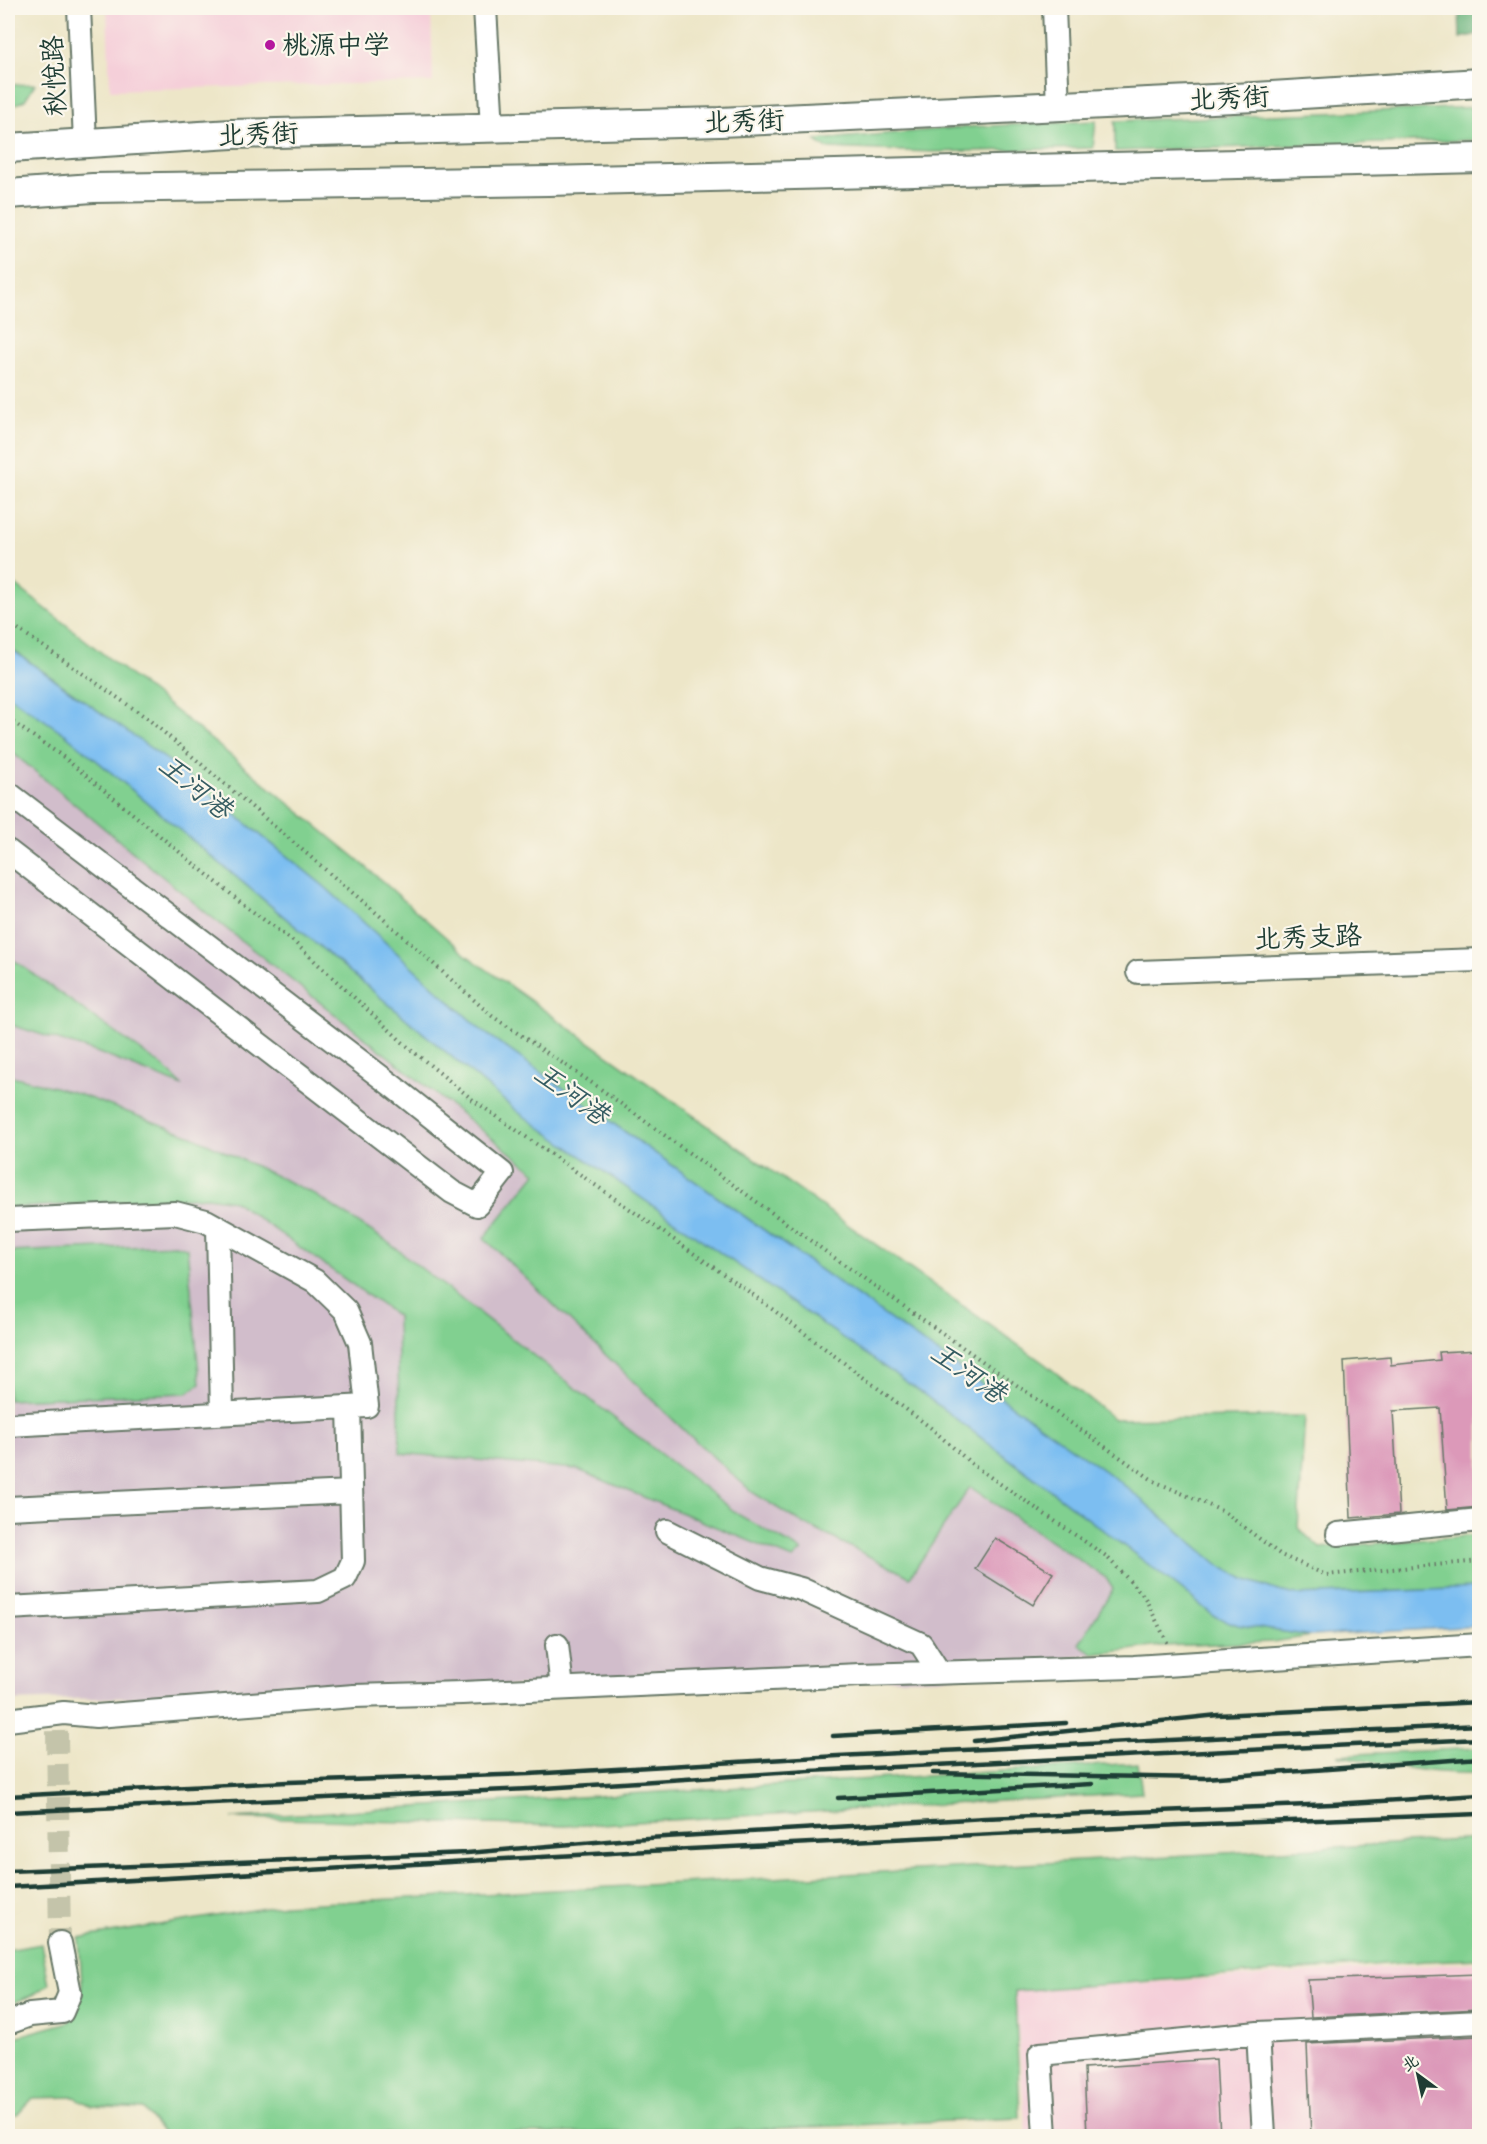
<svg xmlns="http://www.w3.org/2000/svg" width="1487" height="2144" viewBox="0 0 1487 2144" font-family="'Indie Flower','LXGW WenKai TC',sans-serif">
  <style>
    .built { fill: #f5cfd9 }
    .industrial { fill: #d1bdcb }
    .green { fill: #81d090; stroke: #508662; stroke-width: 1.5 }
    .forest { fill: #68b27a; stroke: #447857; stroke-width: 1.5 }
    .water { fill: #7bbef1; stroke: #4d7e92; stroke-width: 1.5 }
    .building { fill: #dc99b9 }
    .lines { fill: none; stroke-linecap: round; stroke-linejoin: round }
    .minor-tunnel { stroke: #c4c4aa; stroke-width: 22; stroke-dasharray: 22 11; stroke-linecap: butt }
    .minor-casing { stroke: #677868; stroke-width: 26 }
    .major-casing { stroke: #677868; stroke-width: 32 }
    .path { stroke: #677868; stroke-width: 4; stroke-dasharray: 1.5 4.5; stroke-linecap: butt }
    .minor { stroke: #fff; stroke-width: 22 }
    .major { stroke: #fff; stroke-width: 28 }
    .rail { stroke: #1f3d34; stroke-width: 4.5 }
    .poi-dot { fill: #b5179e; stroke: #fbf7ec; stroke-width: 2 }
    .labels { text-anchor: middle; stroke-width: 4.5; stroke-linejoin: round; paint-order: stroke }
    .poi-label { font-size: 27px; fill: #1f3d34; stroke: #fbf7ec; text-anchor: start }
    .street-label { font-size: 27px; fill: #1f3d34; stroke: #fbf7ec }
    .water-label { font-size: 28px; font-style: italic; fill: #365d63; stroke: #fbf7ec }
  </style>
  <rect width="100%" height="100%" fill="#fbf7ec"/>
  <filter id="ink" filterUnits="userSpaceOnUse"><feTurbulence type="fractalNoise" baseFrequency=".0167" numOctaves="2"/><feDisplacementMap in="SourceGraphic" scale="12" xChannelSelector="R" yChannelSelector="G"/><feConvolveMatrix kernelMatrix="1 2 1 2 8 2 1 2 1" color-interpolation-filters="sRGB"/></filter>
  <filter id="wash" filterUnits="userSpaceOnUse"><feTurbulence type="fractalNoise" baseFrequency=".008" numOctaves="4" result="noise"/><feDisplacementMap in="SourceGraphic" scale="24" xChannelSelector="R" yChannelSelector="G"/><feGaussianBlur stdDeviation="1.35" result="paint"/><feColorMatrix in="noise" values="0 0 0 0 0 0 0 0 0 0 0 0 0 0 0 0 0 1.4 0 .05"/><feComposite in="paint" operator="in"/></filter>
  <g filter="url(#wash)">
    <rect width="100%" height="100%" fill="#ede6c8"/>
    <!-- built -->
    <path class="built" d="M107,8H431L433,82L110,90Z
      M1479,1962V2136H1026L1015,1991Z"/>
    <!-- industrial -->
    <path class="industrial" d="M8,749L209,915L536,1174L485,1237L970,1487L1106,1578L1114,1589L1079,1644L1094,1654L937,1679H741L8,1701Z"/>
    <!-- green -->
    <path class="green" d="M35,84L25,100L8,108V85Z
      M1479,107V140L1115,151V121Z
      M1096,121L1093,148L932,152L826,148L815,140L966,127Z
      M8,579L192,724L357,859L466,955L1045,1364L1114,1419L1305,1416L1298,1528L1320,1548L1479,1535V1588L1297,1595L1278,1591L1244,1579L1220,1566L1120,1482L481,1030L325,887L170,762L8,646Z
      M8,695L65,734L518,1112L922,1393L1181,1589L1214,1616L1238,1625L1312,1636L1272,1642L1162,1646L1094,1654L1079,1644L1113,1589L1106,1578L970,1487L910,1577L795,1519L752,1492L688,1434L484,1238L536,1173L209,915L8,749Z
      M8,956L165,1068L183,1086L96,1052L8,1024Z
      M8,1075L73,1092L192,1136L312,1193L385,1240L739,1515L802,1551L793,1559L576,1469L400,1453L397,1316L234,1201L207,1197L8,1208Z
      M175,1245L187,1248L200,1384L187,1393L8,1400V1252Z
      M1479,1748V1773C1431,1775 1384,1764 1337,1755Z
      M1138,1763L1142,1793L565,1826L232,1818Z
      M1479,1839V1959L1426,1961L1015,1991L1020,2118L695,2132L165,2135L143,2109L92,2106L75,2097L33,2098L17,2115L8,2116V2039L69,2022L79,2007L82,1984L79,1938L284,1905Z
      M41,1944L49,1984L33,1995L8,2005V1950Z"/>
    <!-- forest -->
    <path class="forest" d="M1459,8H1479V34L1460,38Z"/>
    <!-- water -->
    <path class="water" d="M8,647L170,762L325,887L481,1030L1120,1482L1220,1566L1244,1579L1278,1591L1297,1595L1479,1588V1626L1312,1636L1238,1625L1214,1616L1181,1589L922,1393L518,1112L65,734L8,695Z"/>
    <g id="blocks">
      <!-- building -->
      <path class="building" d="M1479,1350V1507L1447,1510L1440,1408L1393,1411L1399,1514L1351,1518L1344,1361L1390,1357L1391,1365L1440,1360L1439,1352Z
        M995,1538L1053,1573L1033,1605L975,1569Z
        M1479,1974V2009L1311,2017L1308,1980Z
        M1479,2036V2136H1311L1307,2044Z
        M1216,2059L1220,2136H1087L1084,2068Z"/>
    </g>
  </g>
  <g filter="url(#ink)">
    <use href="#blocks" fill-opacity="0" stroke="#677868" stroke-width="1.5"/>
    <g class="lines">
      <!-- minor-tunnel -->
      <path class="minor-tunnel" d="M57,1731L60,1943"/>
      <!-- minor casing -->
      <g class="minor-casing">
        <path id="minor" d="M79,8L85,142
          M485,8L492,128
          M1054,8L1058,107
          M8,793L390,1084L502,1173L477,1205L452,1192L8,851
          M1138,972L1480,960
          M8,1220L175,1213L206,1221L315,1281L346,1311L360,1343L367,1406L8,1425
          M218,1228L222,1413
          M8,1508L351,1492
          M667,1531L760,1578L801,1589L921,1644L939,1672
          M1338,1534L1480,1520
          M8,1608L318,1591L345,1578L353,1561L349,1407
          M557,1645L562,1688
          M8,1720L64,1713L96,1716L354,1696L462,1693L860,1675L1134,1667L1480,1645
          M8,2023L30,2015L62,2012L70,1993L60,1943
          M1258,2033L1264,2136
          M1045,2136L1040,2054L1258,2033L1480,2022"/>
      </g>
      <!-- major casing -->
      <g class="major-casing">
        <path id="major" d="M8,148L232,134L720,122L1255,97L1480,83
          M8,194L93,188L548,181L1480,158"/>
      </g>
      <!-- path -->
      <path class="path" d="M8,622L147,718L380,916L492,1016L595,1085L829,1254L1154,1481L1224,1512L1281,1555L1326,1575L1480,1561
        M8,719L62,756L248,908L294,942L409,1048L473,1100L752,1294L931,1428L974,1466L1106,1556L1144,1596L1169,1646"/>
      <!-- minor -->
      <use href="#minor" class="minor"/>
      <!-- major -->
      <use href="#major" class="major"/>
      <!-- rail -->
      <path class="rail" d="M833,1736L1066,1723
        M974,1741L1218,1715L1480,1702
        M933,1773L1205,1778L1480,1758
        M8,1796L288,1782L529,1774L838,1756L1480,1725
        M838,1798L1092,1784
        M8,1812L529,1789L810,1771L1480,1739
        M8,1871L467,1853L631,1839L985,1818L1333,1804L1480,1795
        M8,1887L629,1852L1180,1825L1480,1814"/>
    </g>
  </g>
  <!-- markers -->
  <circle class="poi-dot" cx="270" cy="45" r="6"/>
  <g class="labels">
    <!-- poi labels -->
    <g class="poi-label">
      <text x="282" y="54">桃源中学</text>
    </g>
    <!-- street labels -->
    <g class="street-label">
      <text transform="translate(54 76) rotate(-93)" y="9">秋悦路</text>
      <text transform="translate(1229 98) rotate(-3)" y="9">北秀街</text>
      <text transform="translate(744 121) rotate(-2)" y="9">北秀街</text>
      <text transform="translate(258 134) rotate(-2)" y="9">北秀街</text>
      <text transform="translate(1308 937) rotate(-2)" y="9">北秀支路</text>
    </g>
    <!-- water labels -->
    <g class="water-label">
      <text transform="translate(196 786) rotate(39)" y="10">王河港</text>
      <text transform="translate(572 1093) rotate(36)" y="10">王河港</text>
      <text transform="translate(969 1372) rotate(35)" y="10">王河港</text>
    </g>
  </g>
  <!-- margin -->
  <rect width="1487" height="2144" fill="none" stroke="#fbf7ec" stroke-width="30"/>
  <!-- north arrow -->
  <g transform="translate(1418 2075) rotate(327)" stroke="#fbf7ec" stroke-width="4.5" paint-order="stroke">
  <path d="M0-4.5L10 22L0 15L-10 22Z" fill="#1f3d34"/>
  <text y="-9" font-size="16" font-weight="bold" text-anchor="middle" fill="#1f3d34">北</text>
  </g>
</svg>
